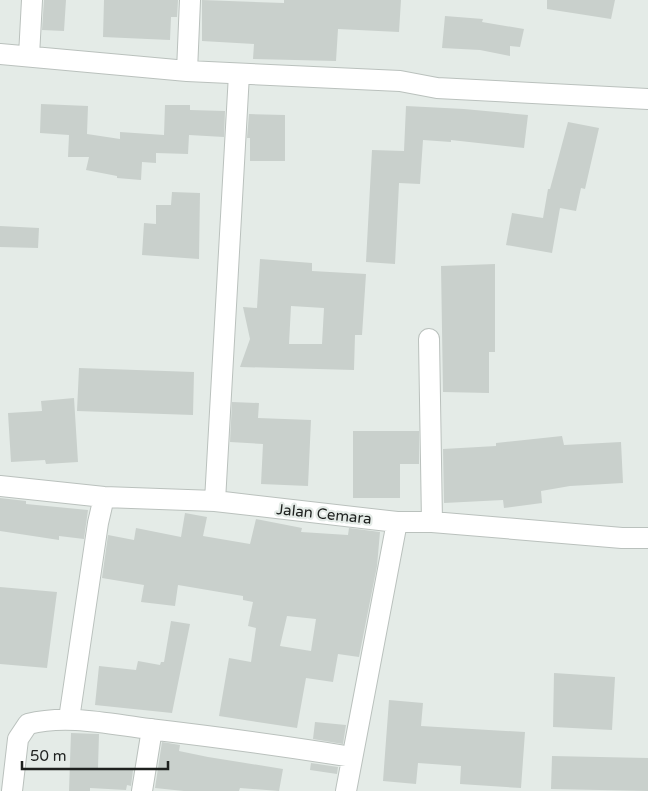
<svg xmlns="http://www.w3.org/2000/svg" width="648" height="791" viewBox="0 0 648 791" font-family="'Varela Round',sans-serif">
  <style>
    .building { fill: #c9d0cc; fill-rule: evenodd }
    .lines { fill: none; stroke-linecap: round; stroke-linejoin: round }
    .street-casing { stroke: #bac1bd; stroke-width: 22 }
    .street { stroke: #fff; stroke-width: 20 }
    .labels { text-anchor: middle; stroke-width: 4.5; stroke-linejoin: round; paint-order: stroke }
    .street-label { font-size: 15px; fill: #1e211f; stroke: #e4ebe7 }
  </style>
  <rect width="100%" height="100%" fill="#e4ebe7"/>
  <!-- building -->
  <path class="building" d="M44,0H66L64,31L42,30Z
    M104,0H178L177,17H171L170,40L103,37Z
    M202,0L284,3V0H401L399,32L338,29L336,61L253,59L254,44L202,41Z
    M547,0H615L611,19L547,9Z
    M445,16L483,19L482,22L524,29L520,47L510,46V56L480,50L442,48Z
    M41,104L88,106L87,134L120,139V132L164,135L165,105H190V110L225,111L224,137L189,135L188,154L156,153V163L142,162L141,180L117,178V176L86,170L89,157H68L69,135L40,133Z
    M406,106L464,109L528,115L524,148L451,140V142L423,140L420,184L399,183L395,264L366,262L372,150L404,151Z
    M249,114L285,115V161H250V138H247Z
    M568,122L599,128L585,189L581,188L576,211L560,208L552,253L506,245L512,213L543,218L548,189H550Z
    M172,192L200,193L199,259L142,255L144,223L156,224V205H171Z
    M0,226L39,228L38,248L0,247Z
    M260,259L312,263V271L366,274L362,335H355L354,370L240,367L250,339L243,307L257,308ZM291,306L324,308L322,344H289Z
    M495,264V352H489V393L443,392L441,266Z
    M79,368L194,372L193,415L77,411Z
    M74,398L78,462L46,464L45,460L11,462L8,413L42,411L41,401Z
    M232,402L259,403L258,418L311,420L308,486L261,484L263,444L230,442Z
    M353,431H419V464H400V498H353Z
    M562,436L564,445L621,442L623,483L570,486L541,491L542,503L504,508L503,500L444,503L443,449L496,446V443Z
    M0,498L26,501V504L88,510L84,539L59,536V540L0,531Z
    M185,513L207,517L203,536L250,544L256,519L302,528L301,532L348,535L349,528L380,532L377,566L359,657L338,654L333,682L306,678L297,728L219,716L229,658L251,662L256,628L248,626L253,602L243,600V596L178,585L175,606L141,602L144,585L102,578L108,535L134,540L136,528L181,537ZM287,616L316,619L311,651L280,646Z
    M0,587L57,592L47,668L0,664Z
    M171,621L190,624L172,713L95,705L99,666L136,670L138,661L160,665L161,662H164Z
    M554,673L615,677L612,730L553,727Z
    M389,700L423,703L421,726L525,732L521,788L460,784L461,766L418,763L416,784L383,781Z
    M315,722L346,725L343,744L313,739Z
    M71,733L99,734L98,768L133,770L131,786L127,785L126,790L90,788V791H69Z
    M162,742L180,745L179,751L208,757L283,769L279,791L240,788L239,791H184L155,788Z
    M552,756L648,758V791L551,789Z
    M311,763L338,767L337,774L310,770Z"/>
  <g class="lines">
    <!-- street casing -->
    <g class="street-casing">
      <path id="street" d="M0,54L187,71L400,81L437,88L648,99
        M29,56L32,0
        M187,71L190,0
        M429,339L432,522
        M0,486L104,497L215,501L397,522H432L622,538H648
        M215,501L239,74
        M69,719L98,523L104,497
        M12,791L18,739L28,724C67,714 109,724 149,729C217,737 284,746 352,757
        M142,791L152,729
        M346,791L397,522"/>
    </g>
    <!-- street -->
    <use href="#street" class="street"/>
  </g>
  <g class="labels">
    <!-- street labels -->
    <g class="street-label">
      <text transform="translate(324 514) rotate(6)" y="5">Jalan Cemara</text>
    </g>
  </g>
  <!-- scale -->
  <path d="M22 761v8h146v-8" fill="none" stroke="#1e211f" stroke-width="2.5"/>
  <text x="30" y="761" font-size="15" fill="#1e211f" stroke="#e4ebe7" stroke-width="4" paint-order="stroke">50 m</text>
</svg>
